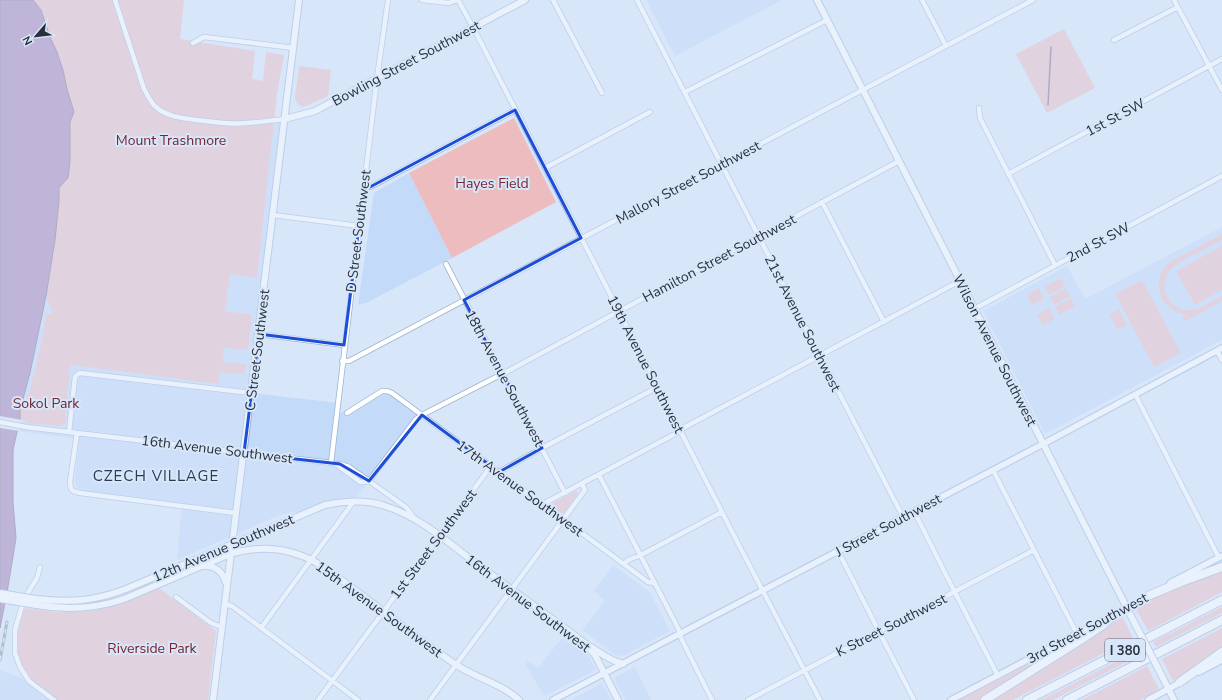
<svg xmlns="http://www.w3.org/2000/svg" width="1222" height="700" viewBox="0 0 1222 700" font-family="'Nunito Sans',sans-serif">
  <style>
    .built { fill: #c4daf9 }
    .green { fill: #ecbcbe }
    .water { fill: #a17bb0; stroke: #7c648d }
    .pier { fill: #d7e6f9 }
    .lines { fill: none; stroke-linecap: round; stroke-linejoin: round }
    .stream { stroke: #7c648d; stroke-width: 1.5 }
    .minor-casing { stroke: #9db3d3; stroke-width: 6 }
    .tertiary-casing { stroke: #9db3d3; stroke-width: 8 }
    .secondary-casing { stroke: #9db3d3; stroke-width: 8 }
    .motorway-casing { stroke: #9db3d3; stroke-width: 10 }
    .minor { stroke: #fff; stroke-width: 4.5 }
    .tertiary { stroke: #fff; stroke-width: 5.5 }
    .secondary { stroke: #fff; stroke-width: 6 }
    .motorway { stroke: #fff; stroke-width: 8 }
    .rail-casing { stroke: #828e9e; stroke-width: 3 }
    .rail { stroke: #d7e6f9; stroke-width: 1.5; stroke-dasharray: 4.5; stroke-linecap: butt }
    .secondary-bridge-casing { stroke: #9db3d3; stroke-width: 8; stroke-linecap: butt }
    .secondary-bridge { stroke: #fff; stroke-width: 6 }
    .marked { fill: none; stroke: #1d4ed8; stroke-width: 3; stroke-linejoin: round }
    .labels { text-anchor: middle; stroke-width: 4; stroke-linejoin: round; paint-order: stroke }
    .shield { fill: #d7e6f9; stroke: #5c6775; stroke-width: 1 }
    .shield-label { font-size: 13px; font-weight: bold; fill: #27303c }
    .street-label { font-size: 14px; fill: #27303c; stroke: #d7e6f9 }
    .park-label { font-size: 14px; fill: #792430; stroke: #d7e6f9 }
    .neighbourhood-label { font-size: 15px; letter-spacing: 1px; fill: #293c56; stroke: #d7e6f9 }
  </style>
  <rect width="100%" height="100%" fill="#d7e6f9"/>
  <!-- built -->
  <path class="built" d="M33,0L198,120L285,119L251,393L338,403L337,414L387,391L420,414L354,501L280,515L177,560L182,504L81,490L76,485L75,480L79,439L25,432L0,428V416L20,410L46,296L55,240L41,10Z
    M646,0H782L675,56Z
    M409,173L452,258L368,302L358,305L374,193Z
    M1222,227V340L1045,434L983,311L1067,266L1085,299Z
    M613,565L650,592L670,631L623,656L615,655L582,630L605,601L594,591Z
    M562,638L589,656L596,670L544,696L525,664L528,661L538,668Z
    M635,667L651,700H625L614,678Z
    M0,670L29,681L54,700H0Z
    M602,683L611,700H571Z"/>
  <!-- green -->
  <path class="green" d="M33,0H184L180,39L255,51L252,79L263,81L266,52L284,55L277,94L257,278L230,274L225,311L252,315L248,350L224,348L223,362L247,364L244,374L220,372L218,384L72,365L71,363L65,415L67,420L65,424L60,426L27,423V421L20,419V410L29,393L35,369L42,339L46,314H53L46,296L55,240L59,201V188L64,182L70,162V122L74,112L67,89L63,70L57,52L50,37L41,10Z
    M1064,29L1095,88L1047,113L1016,54Z
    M299,66L331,70L328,96L306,106C300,107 296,104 295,98Z
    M514,118L556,202L452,258L409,173Z
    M1222,234V240C1211,246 1200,252 1189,257C1183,261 1176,264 1171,269C1156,286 1169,312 1191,310C1202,309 1212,301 1222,296V301L1184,322L1182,317L1185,315C1174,312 1166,307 1161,296C1157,287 1158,275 1165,267C1171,260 1181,256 1189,252C1200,246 1211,240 1222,234Z
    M1222,246V290L1195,305L1176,271Z
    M1061,278L1065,286L1049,295L1044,287Z
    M1142,280L1181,353L1154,367L1115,294Z
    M1039,288L1044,299L1032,305L1027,295Z
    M1066,288L1070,296L1054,305L1050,297Z
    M1071,298L1075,306L1059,315L1055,307Z
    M1049,308L1055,319L1043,325L1037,315Z
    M1119,309L1127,325L1118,330L1109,314Z
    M576,491L578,494L577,495L564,513H561L553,508V503Z
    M1222,569V592L1148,631L1135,607L1154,596Z
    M159,588L216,631L208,700H57L32,680L21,663L17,649V637L23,608L57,612L92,611L124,603Z
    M1222,607V613L1156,647L1153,642Z
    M1123,618L1133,638L1013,700H989L1117,620Z
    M1222,628V650L1192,670L1173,681L1162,659Z
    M1080,635L1078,639L981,700H959L1041,658Z
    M1139,650L1142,654L1053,700H1041Z
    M1147,666L1159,689L1141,700H1082Z"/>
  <!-- water -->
  <path class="water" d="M0,0H33L41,10L50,37L57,52L63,70L67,89L74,112L70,122V162L68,178L64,182L59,188V201L55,240L46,296L30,373L20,410V419L13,450V502L16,538L7,593L0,628Z"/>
  <!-- pier -->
  <path class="pier" d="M0,416L22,420L19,431L0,428Z"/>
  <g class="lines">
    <!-- stream -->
    <path class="stream" d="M1048,105L1051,47"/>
    <!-- minor casing -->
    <g class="minor-casing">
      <path id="minor" d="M115,0L144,89C148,95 150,102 156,107C167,117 182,118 196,120C205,121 214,122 223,123C243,125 265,121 285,119
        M422,0L449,3L457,0
        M458,0L473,27L743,553L820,700
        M553,0L602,93
        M637,0L903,517
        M922,0L946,46
        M1174,0L1222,90
        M1114,40L1178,7
        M193,43L204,37L294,48
        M685,92L827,20
        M979,108L980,118L1055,265
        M545,168L650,112
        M1008,174L1222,59
        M364,186L370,187L515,110
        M822,202L884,322
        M273,215L359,226
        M446,264L565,493
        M974,309L1222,176
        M259,334L344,345
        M1217,351L1222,360
        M342,361H349L1033,0
        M1135,394L1219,558
        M347,413L382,391H387L392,393L648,582L654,583
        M0,422L26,427L332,463
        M69,432L75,377L78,374L80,373L251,393
        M77,433L70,482L71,489L73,491L80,493L236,513
        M331,463L377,78L388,0
        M336,464L360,482H366L369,481L416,419L422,415L508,371L899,161
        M340,464L349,467L369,481L407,508L414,518
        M993,470L1077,634
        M499,472L542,448L658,387
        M599,475L678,628L682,640L712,700
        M543,504L675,434L685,427L960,281
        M914,511L944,571L998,676
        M838,551L914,700
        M624,564L628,560L641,555L722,512
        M40,567L37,578L24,599L15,630V653L20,667L29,681L54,700
        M176,597L211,623L222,627
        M224,604L232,606L358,700
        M261,628L354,501
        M318,700L491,466
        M430,700L585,490L582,484
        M748,700L1034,550"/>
    </g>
    <!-- tertiary casing -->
    <g class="tertiary-casing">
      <path id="tertiary" d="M1170,583L1222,556
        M1199,672L1222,660
        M553,700L1043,444L1222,348
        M951,700L1153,594
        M1148,700L1183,681"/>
    </g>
    <!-- secondary casing -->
    <g class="secondary-casing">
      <path id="secondary" d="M817,0L1131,616
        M285,119L315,111L525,0
        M204,566C215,565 223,572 226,583
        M36,599C70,603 95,601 126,589L325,505C345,501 366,499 385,506C420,517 449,543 478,565C514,591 550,617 586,644L595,655L618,700
        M36,605C66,610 95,609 124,599L230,554C260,545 289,547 317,563C364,594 408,632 455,664C475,678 501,683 519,700
        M591,647C602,654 611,661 623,664
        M1162,676L1174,700
        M213,700C240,466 272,234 299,0"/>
    </g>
    <!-- motorway casing -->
    <g class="motorway-casing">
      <path id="motorway" d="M1150,595L1181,582L1222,567
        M1180,682L1222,652
        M985,700L1085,637L1103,625L1115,614
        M1027,700L1222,600
        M1067,700L1222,620"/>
    </g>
    <!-- minor -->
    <use href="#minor" class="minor"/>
    <!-- tertiary -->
    <use href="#tertiary" class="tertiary"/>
    <!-- secondary -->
    <use href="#secondary" class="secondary"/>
    <!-- motorway -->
    <use href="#motorway" class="motorway"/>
    <!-- rail casing -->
    <g class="rail-casing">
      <path id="rail" d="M0,660L7,622"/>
    </g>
    <!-- rail -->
    <use href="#rail" class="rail"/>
    <!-- secondary-bridge casing -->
    <g class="secondary-bridge-casing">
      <path id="secondary-bridge" d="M0,593L36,599
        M0,599L36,605
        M1131,616L1162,676"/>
    </g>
    <!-- secondary-bridge -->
    <use href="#secondary-bridge" class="secondary-bridge"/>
  </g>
  <!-- marked area -->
  <path d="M0 0H1222V700H0ZM515,110L581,238L464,300L542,448L499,472L422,415L369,481L340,464L244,453L259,334L344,345L364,186L370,187Z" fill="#d7e6f9" fill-opacity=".55" fill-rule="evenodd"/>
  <path class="marked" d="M515,110L581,238L464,300L542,448L499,472L422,415L369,481L340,464L244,453L259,334L344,345L364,186L370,187Z"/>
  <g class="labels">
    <!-- shield labels -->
    <rect class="shield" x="1105" y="639" width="40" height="22" rx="3"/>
    <g class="shield-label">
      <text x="1125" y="655">I 380</text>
    </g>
    <!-- street labels -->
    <g class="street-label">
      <text transform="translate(406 63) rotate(-28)" y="5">Bowling Street Southwest</text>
      <text transform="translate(1115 117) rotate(-28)" y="5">1st St SW</text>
      <text transform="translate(688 182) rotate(-28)" y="5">Mallory Street Southwest</text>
      <text transform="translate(358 231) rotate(-83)" y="5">D Street Southwest</text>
      <text transform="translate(1098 242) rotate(-28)" y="5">2nd St SW</text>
      <text transform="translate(719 258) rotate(-28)" y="5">Hamilton Street Southwest</text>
      <text transform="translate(803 323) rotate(63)" y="5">21st Avenue Southwest</text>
      <text transform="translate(257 350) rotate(-83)" y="5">C Street Southwest</text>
      <text transform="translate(995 350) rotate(63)" y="5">Wilson Avenue Southwest</text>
      <text transform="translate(646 364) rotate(63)" y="5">19th Avenue Southwest</text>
      <text transform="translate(505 378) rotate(62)" y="5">18th Avenue Southwest</text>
      <text transform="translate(217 449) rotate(7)" y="5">16th Avenue Southwest</text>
      <text transform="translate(520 488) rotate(36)" y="5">17th Avenue Southwest</text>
      <text transform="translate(888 525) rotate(-28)" y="5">J Street Southwest</text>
      <text transform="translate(433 544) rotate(-53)" y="5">1st Street Southwest</text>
      <text transform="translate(223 548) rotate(-23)" y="5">12th Avenue Southwest</text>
      <text transform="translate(528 603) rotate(37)" y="5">16th Avenue Southwest</text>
      <text transform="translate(379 609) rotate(36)" y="5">15th Avenue Southwest</text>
      <text transform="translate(891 625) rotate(-27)" y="5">K Street Southwest</text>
      <text transform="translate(1087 628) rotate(-28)" y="5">3rd Street Southwest</text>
    </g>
    <!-- park labels -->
    <g class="park-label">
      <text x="171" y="145">Mount Trashmore</text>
      <text x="492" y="188">Hayes Field</text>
      <text x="46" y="408">Sokol Park</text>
      <text x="152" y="653">Riverside Park</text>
    </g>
    <!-- neighbourhood labels -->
    <g class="neighbourhood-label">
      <text x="156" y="481">CZECH VILLAGE</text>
    </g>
  </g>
  <!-- north arrow -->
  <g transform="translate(36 36) rotate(242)" stroke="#d7e6f9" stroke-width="3" paint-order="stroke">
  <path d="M0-3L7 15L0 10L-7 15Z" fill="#27303c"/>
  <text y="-6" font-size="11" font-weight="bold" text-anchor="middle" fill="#27303c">N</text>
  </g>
</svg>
